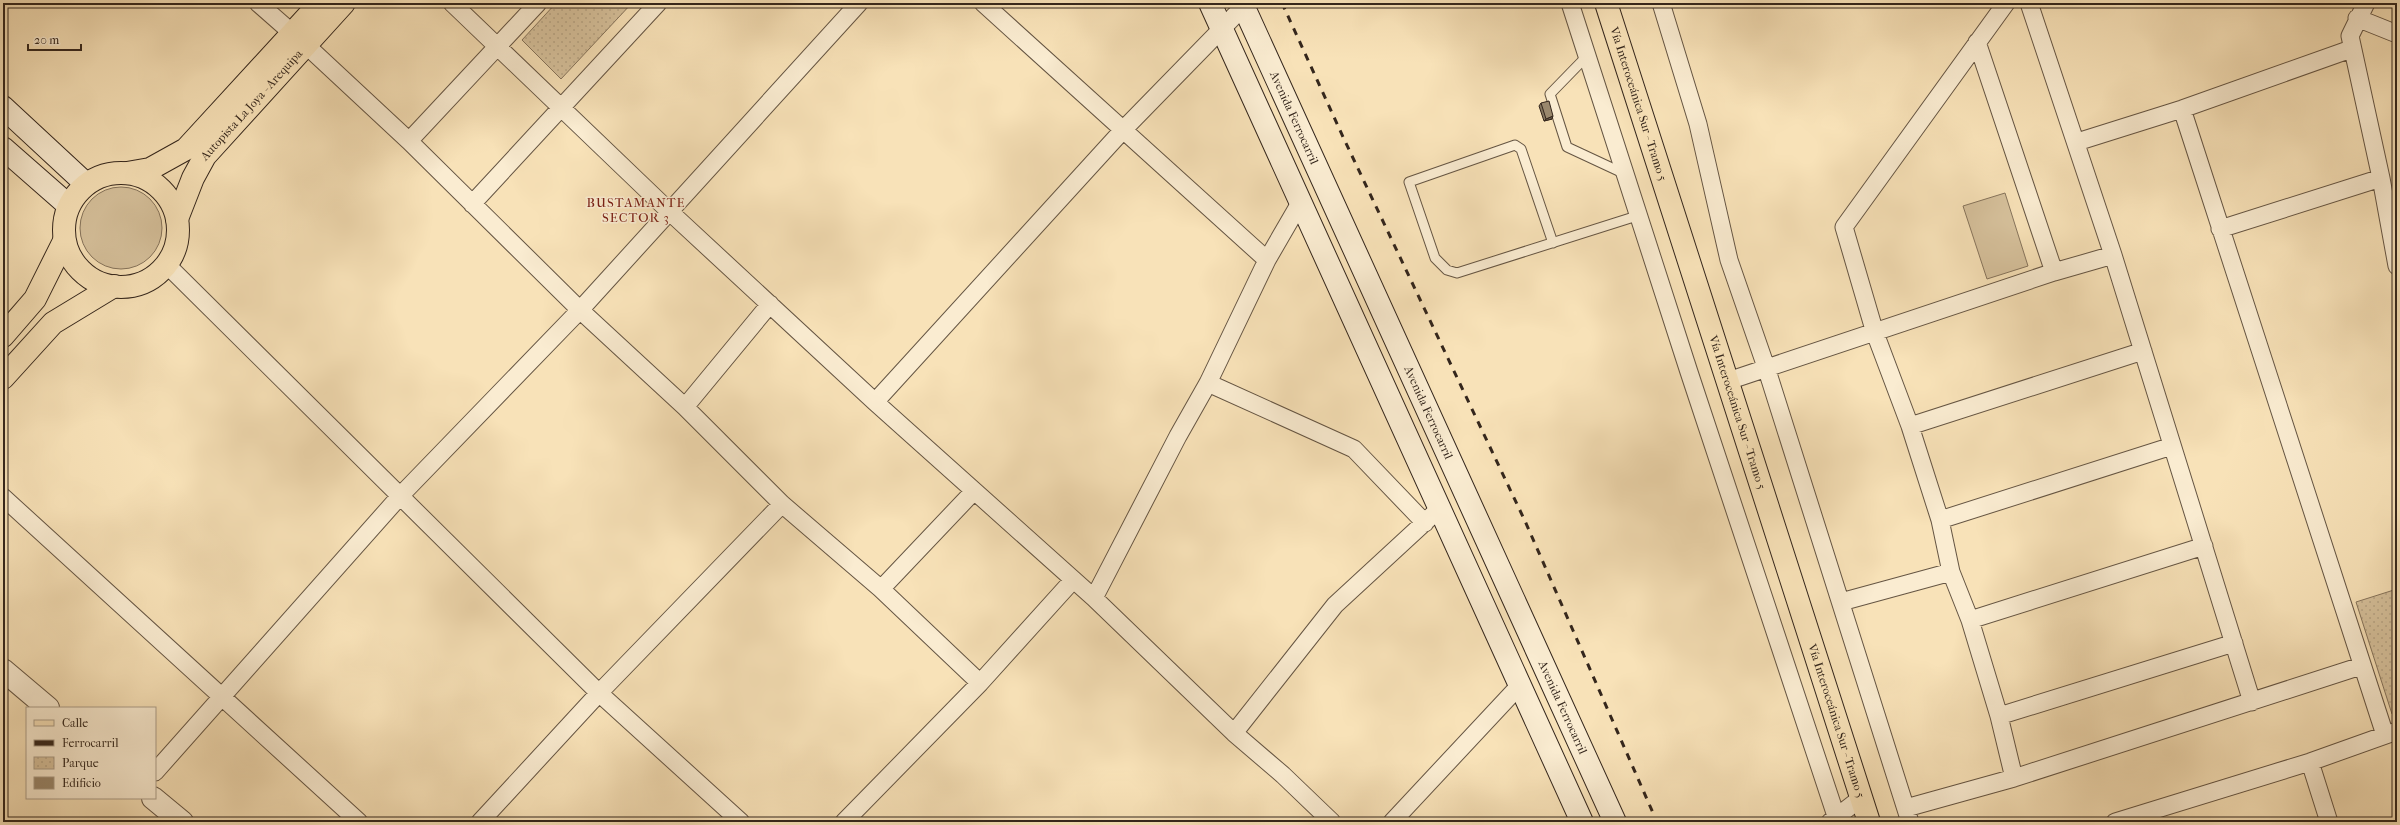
<svg xmlns="http://www.w3.org/2000/svg" width="2400" height="825" viewBox="0 0 2400 825" font-family="'IM FELL French Canon',serif">
  <style>
    .green { fill: #d7c29d; stroke: #86745c }
    .park { fill: url(#park-dots); stroke: #86745c }
    .lines { fill: none; stroke-linecap: round; stroke-linejoin: round }
    .service-casing { stroke: #655543; stroke-width: 11 }
    .minor-casing { stroke: #655543; stroke-width: 19 }
    .tertiary-casing { stroke: #655543; stroke-width: 24 }
    .secondary-casing { stroke: #34261c; stroke-width: 24 }
    .primary-casing { stroke: #34261c; stroke-width: 24 }
    .trunk-casing { stroke: #34261c; stroke-width: 24 }
    .service { stroke: #faecd1; stroke-width: 9 }
    .minor { stroke: #faecd1; stroke-width: 17 }
    .tertiary { stroke: #faecd1; stroke-width: 22 }
    .secondary { stroke: #faecd1; stroke-width: 22 }
    .primary { stroke: #f8e2b8; stroke-width: 22 }
    .trunk { stroke: #f8e2b8; stroke-width: 22 }
    .rail { stroke: #34261c; stroke-width: 3; stroke-dasharray: 7 7; stroke-linecap: butt }
    .wall { fill: #84755e; stroke: #34261c }
    .shaded-wall { fill: #6c5f4c; stroke: #34261c }
    .building { fill: #9a886d; stroke: #34261c }
    .labels { text-anchor: middle; stroke-width: 3; stroke-linejoin: round; paint-order: stroke }
    .street-label { font-size: 12px; fill: #34261c; stroke: #faecd1 }
    .neighbourhood-label { font-size: 13px; letter-spacing: 1px; fill: #7a1f14; stroke: #faecd1 }
  </style>
  <defs>
    <pattern id="park-dots" width="8" height="8" patternUnits="userSpaceOnUse"><rect width="8" height="8" fill="#d7c29d"/><path d="M2 2h.1M6 6h.1" fill="none" stroke="#b9a787" stroke-width="1.8" stroke-linecap="round"/></pattern>
  </defs>
  <rect width="100%" height="100%" fill="#f8e2b8"/>
  <filter id="stains"><feTurbulence type="fractalNoise" baseFrequency=".005" numOctaves="4"/><feColorMatrix values="0 0 0 0 .2 0 0 0 0 .09 0 0 0 0 .02 0 0 0 .5 -.17"/></filter>
  <radialGradient id="worn" r=".72"><stop offset=".6" stop-color="#630" stop-opacity="0"/><stop offset="1" stop-color="#630" stop-opacity=".3"/></radialGradient>
  <!-- green -->
  <path class="green" d="M80 228a41 41 0 1 1 82 0a41 41 0 1 1-82 0Z
    M2005,193L2028,266L1987,279L1963,206Z"/>
  <!-- park -->
  <path class="park" d="M556,3H632L561,79L522,40Z
    M2397,589V713L2392,714L2356,602Z"/>
  <g class="lines">
    <!-- service casing -->
    <g class="service-casing">
      <path id="service" d="M1587,56L1550,94L1567,147L1625,174
        M1553,243L1521,149L1515,145L1409,182L1435,258L1447,270L1457,273L1640,215"/>
    </g>
    <!-- minor casing -->
    <g class="minor-casing">
      <path id="minor" d="M258,3L307,46L409,141L580,310L685,407L782,504L881,589L980,683
        M452,3L670,212L875,402L1094,598L1234,733L1283,775L1332,822
        M983,3L1267,260
        M1570,3L1689,372L1838,822
        M1661,3L1698,124L1729,260L1766,367L1910,822
        M2006,3L1844,227L1875,333L1910,426L1940,520L1951,572L1970,620L1999,716L2014,778
        M2029,3L2113,255L2252,702
        M2366,3L2350,36L2381,178L2397,266
        M2357,18L2397,34
        M1977,42L2054,272
        M2182,109L2385,735
        M409,141L538,3
        M2077,142L2182,109L2351,49
        M472,204L658,3
        M2220,229L2381,178
        M166,264L599,693L741,822
        M1728,381L2054,272L2113,255
        M1208,383L1354,449L1425,523
        M875,402L1123,130L1244,6
        M685,407L770,304
        M1910,426L2143,351
        M3,497L359,822
        M1940,520L2172,446
        M881,589L974,491
        M1094,598L1178,436L1208,383L1267,260L1300,203
        M1841,602L1951,572
        M1970,620L2204,546
        M1999,716L2234,643
        M1234,733L1335,605L1438,510
        M2310,762L2329,822
        M155,772L400,496L580,310L859,3
        M1906,808L2014,778L2361,666
        M480,822L599,693L782,504
        M844,822L980,683L1073,580
        M1392,822L1520,685
        M1830,822L1861,798
        M2115,822L2310,762L2397,731"/>
    </g>
    <!-- tertiary casing -->
    <g class="tertiary-casing">
      <path id="tertiary" d="M3,670L48,708
        M153,798L182,822"/>
    </g>
    <!-- secondary casing -->
    <g class="secondary-casing">
      <g id="secondary">
        <path d="M1210,3L1582,822"/>
        <path id="s1" d="M1242,3L1615,822"/>
        <path d="M3,107L86,184"/>
        <path d="M3,148L68,205"/>
      </g>
    </g>
    <!-- primary casing -->
    <g class="primary-casing">
      <g id="primary">
        <circle cx="121" cy="230" r="57"/>
        <path d="M127,173L150,169L186,149L320,3"/>
        <path id="s2" d="M177,219L193,178L205,156L344,3"/>
        <path d="M3,336L35,299L64,241"/>
        <path d="M3,378L53,323L114,286"/>
      </g>
    </g>
    <!-- trunk casing -->
    <g class="trunk-casing">
      <g id="trunk">
        <path id="s3" d="M1606,3L1869,822"/>
      </g>
    </g>
    <!-- service -->
    <use href="#service" class="service"/>
    <!-- minor -->
    <use href="#minor" class="minor"/>
    <!-- tertiary -->
    <use href="#tertiary" class="tertiary"/>
    <!-- secondary -->
    <use href="#secondary" class="secondary"/>
    <!-- primary -->
    <use href="#primary" class="primary"/>
    <!-- trunk -->
    <use href="#trunk" class="trunk"/>
    <!-- rail -->
    <path class="rail" d="M1282,3L1344,139L1525,521L1657,822"/>
  </g>
  <!-- wall -->
  <path class="wall" d="M1541,103L1552,119L1544,121L1539,106Z"/>
  <!-- shaded-wall -->
  <path class="shaded-wall" d="M1553,116L1552,119L1544,121L1546,119Z"/>
  <!-- building -->
  <path class="building" d="M1549,101L1553,116L1546,119L1541,103Z"/>
  <g class="labels">
    <!-- street labels -->
    <g class="street-label">
      <text dy="4" stroke="none"><textPath href="#s3" startOffset="106">Vía Interoceánica Sur - Tramo 5</textPath></text>
      <text dy="4" stroke="none"><textPath href="#s2" startOffset="138">Autopista La Joya - Arequipa</textPath></text>
      <text dy="4" stroke="none"><textPath href="#s1" startOffset="126">Avenida Ferrocarril</textPath></text>
      <text dy="4" stroke="none"><textPath href="#s3" startOffset="430">Vía Interoceánica Sur - Tramo 5</textPath></text>
      <text dy="4" stroke="none"><textPath href="#s1" startOffset="450">Avenida Ferrocarril</textPath></text>
      <text dy="4" stroke="none"><textPath href="#s1" startOffset="774">Avenida Ferrocarril</textPath></text>
      <text dy="4" stroke="none"><textPath href="#s3" startOffset="754">Vía Interoceánica Sur - Tramo 5</textPath></text>
    </g>
    <!-- neighbourhood labels -->
    <g class="neighbourhood-label">
      <text x="636" y="207">BUSTAMANTE<tspan x="636" dy="15">SECTOR 3</tspan></text>
    </g>
  </g>
  <!-- margin -->
  <rect width="2400" height="825" fill="none" stroke="#f8e2b8" stroke-width="16"/>
  <rect x="4" y="4" width="2392" height="817" fill="none" stroke="#34261c" stroke-width="2"/>
  <rect x="8" y="8" width="2384" height="809" fill="none" stroke="#34261c"/>
  <!-- legend -->
  <rect x="26" y="707" width="130" height="92" fill="#faecd1" stroke="#ab9d89"/>
  <rect x="34" y="720" width="20" height="6" fill="#f8e2b8" stroke="#ab9d89"/>
  <text x="62" y="727" font-size="12" fill="#34261c">Calle</text>
  <rect x="34" y="740" width="20" height="6" fill="#34261c" stroke="#ab9d89"/>
  <text x="62" y="747" font-size="12" fill="#34261c">Ferrocarril</text>
  <rect x="34" y="757" width="20" height="12" fill="url(#park-dots)" stroke="#ab9d89"/>
  <text x="62" y="767" font-size="12" fill="#34261c">Parque</text>
  <rect x="34" y="777" width="20" height="12" fill="#9a886d" stroke="#ab9d89"/>
  <text x="62" y="787" font-size="12" fill="#34261c">Edificio</text>
  <!-- scale -->
  <path d="M28 44v6h53v-6" fill="none" stroke="#34261c" stroke-width="2"/>
  <text x="34" y="44" font-size="12" fill="#34261c" stroke="#faecd1" stroke-width="3" paint-order="stroke">20 m</text>
  <rect width="100%" height="100%" filter="url(#stains)"/>
  <rect width="100%" height="100%" fill="url(#worn)"/>
</svg>
